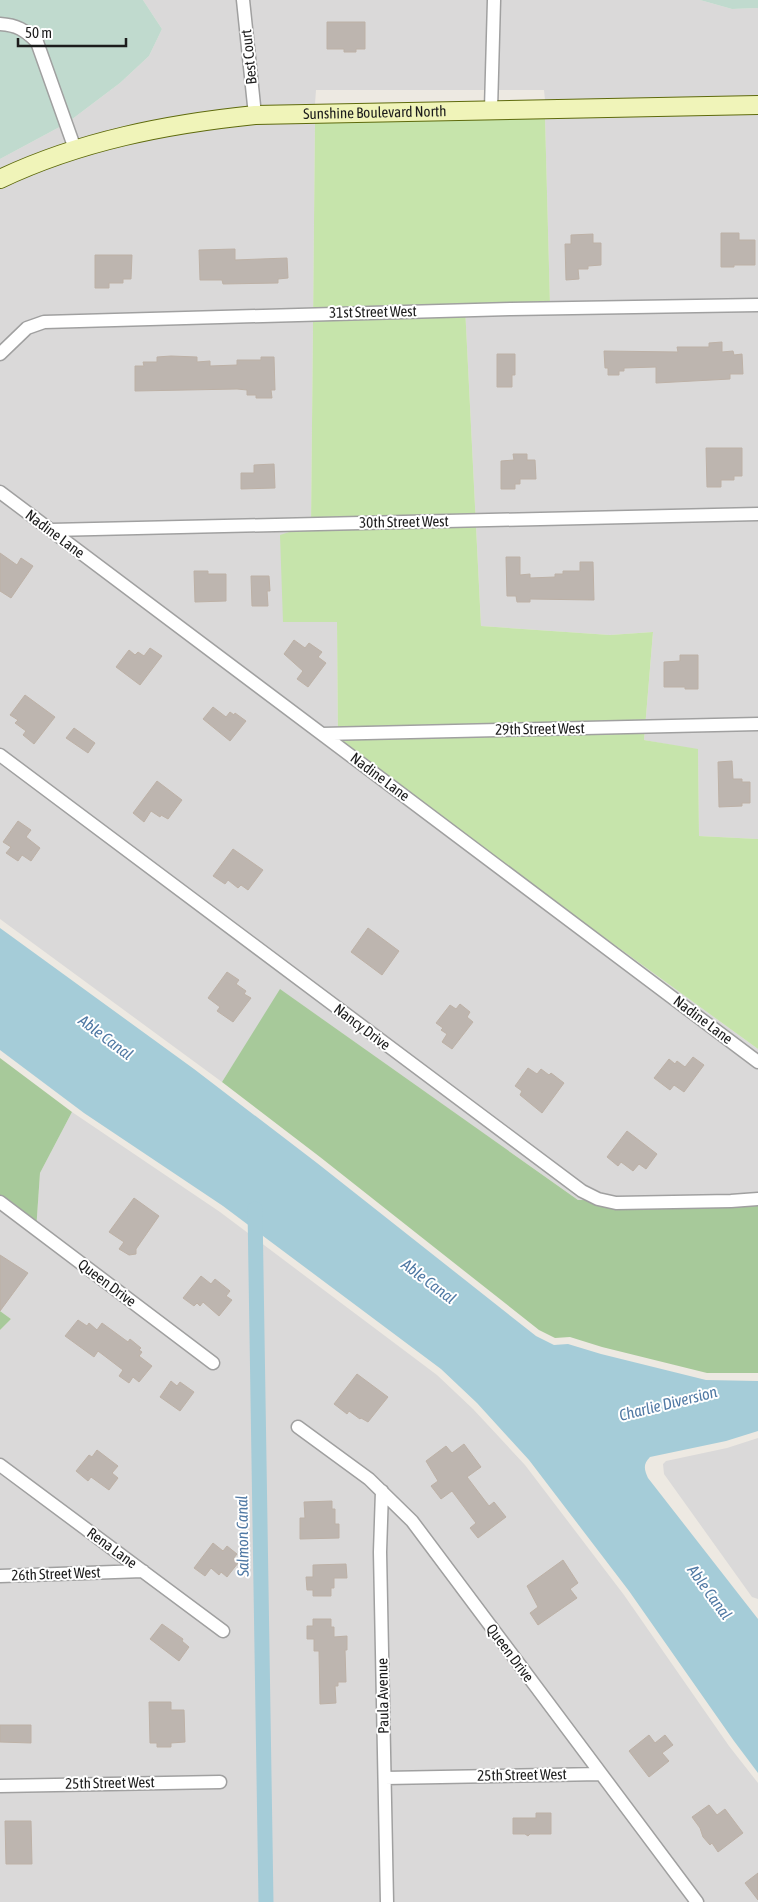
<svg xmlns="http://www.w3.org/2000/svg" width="758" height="1902" viewBox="0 0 758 1902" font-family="'Asap Condensed',sans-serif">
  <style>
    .residential { fill: #dad9d9 }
    .grass { fill: #c6e4ab }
    .forest { fill: #a7c99a }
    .wetland { fill: #c0dace }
    .water { fill: #a5ccd8 }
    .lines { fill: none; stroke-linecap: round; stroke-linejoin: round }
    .canal { stroke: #a5ccd8; stroke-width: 15 }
    .building { fill: #bdb5af; stroke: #bdb1a6 }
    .street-casing { stroke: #a0a0a0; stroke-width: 15 }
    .secondary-casing { stroke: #5e6a0c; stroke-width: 20 }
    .street { stroke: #fff; stroke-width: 12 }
    .secondary { stroke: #f0f4b9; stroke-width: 18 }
    .labels { text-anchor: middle; stroke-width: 4; stroke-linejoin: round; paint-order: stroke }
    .street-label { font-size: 15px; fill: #1c1c1c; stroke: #fff }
    .water-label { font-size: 16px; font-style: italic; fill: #5079a4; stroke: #fff }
  </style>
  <rect width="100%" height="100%" fill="#ede9e2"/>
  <!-- residential -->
  <path class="residential" d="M143,0H700L732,9L758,8V96L545,100L544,90H316L315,104L254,107L209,111L163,119L112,130L73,141L0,170V159L67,123L120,83L149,56L162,29Z
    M758,113V839L699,836L698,750L644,740L653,632L610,635L481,626L465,306L550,305L545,117Z
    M315,121L311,526L337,622L338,744L758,1049V1201L578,1200L281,990L222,1082L0,919V188L51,166L115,146L210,128L255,123Z
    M72,1112L220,1212L437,1375L473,1409L525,1465L624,1595L729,1746L758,1783V1902H0V1330L11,1319L0,1311V1209L36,1231L40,1173Z
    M758,1438V1599L752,1597L664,1474L663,1464L666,1461L727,1448Z"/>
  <!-- grass -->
  <path class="grass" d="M545,117L550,305L465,306L481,626L610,635L653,632L644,740L698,749L699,836L758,839V1049L338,744L337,622H283L280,535L311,525L315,121Z"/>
  <!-- forest -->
  <path class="forest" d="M280,989L578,1200L758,1201V1373H707L602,1347L570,1337L555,1338L539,1330L320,1157L222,1082Z
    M0,1058L72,1112L40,1173L36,1231L0,1209Z
    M0,1311L11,1319L0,1330Z"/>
  <!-- wetland -->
  <path class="wetland" d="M0,0H143L162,29L149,56L120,83L67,123L0,159Z
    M700,0H758V8L732,9Z"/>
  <!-- water -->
  <path class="water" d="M0,928L194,1069L317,1163L536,1336L554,1345L568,1344L601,1354L706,1380L758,1381V1431L726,1441L650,1457C643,1464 644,1469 648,1478L758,1619V1773L734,1741L629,1591L529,1460L477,1403L441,1369L223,1206L84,1113L0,1050Z"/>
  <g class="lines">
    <!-- canal -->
    <path class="canal" d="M255,1209L266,1902"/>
  </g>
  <!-- building -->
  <path class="building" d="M327,22H365V49H356V52H344V49H327Z
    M721,233H739V240H755V265H734V267H721Z
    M593,234V243H601V265L588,266V269H578L579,279L566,280L565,244H571V235Z
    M235,249V260L287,258L288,278L278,279V283L223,284L222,280H200L199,250Z
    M95,255H132L131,279H123V283H109V288H95Z
    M722,342V352L733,351L734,355L742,354L743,374H730V379L656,383V367L624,368V371H619V375H608V368H605L604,351L678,352L677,347H709V343Z
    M497,354H515V375H512V387H497Z
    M171,356L197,357V362L210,361V366L237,365V360H261V357H274L275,390H271L272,398H256V395H247V390L237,389L135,391V366H144L143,362H157V357Z
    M706,448H742V476H734V480H721V487H707Z
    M513,454H527V460H535L536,479H520V484H515V489H501V461L514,460Z
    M274,464L275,488L241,489V473H254V465Z
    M0,553L17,565L21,558L33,566L11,598L0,591Z
    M506,557H520V575L530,574V578L555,577V574H563V571H580V562H593L594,600L530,599V602H517L516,596H507Z
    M194,571H208V574H226V601L195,602Z
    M251,576H269L270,591H267L268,606H252Z
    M294,640L305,648L309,643L322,652L318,657L326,663L308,687L297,679L303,671L284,654Z
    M150,648L162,656L140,685L116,667L129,650L135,655L138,652L144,656Z
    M680,655H698V689H685V687H664V662L680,661Z
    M25,695L55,717L34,744L23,735L26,731L15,723L18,720L10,715Z
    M213,707L226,717L230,712L234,715L235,713L246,721L230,741L203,719Z
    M74,728L95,743L88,753L66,738Z
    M732,761L733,779H742V782H750V803H742V806L719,807L718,762Z
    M157,781L182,800L168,819L161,815L160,817L151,811L144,822L133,813Z
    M18,821L31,830L26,837L40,848L31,861L22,855L18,861L6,853L11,847L3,842Z
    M233,849L263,870L248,890L241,885L238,888L228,880L225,884L213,876Z
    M368,928L399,951L382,975L351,952Z
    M227,972L239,980L236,984L246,991L244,994L251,998L233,1022L217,1011L220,1007L208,998Z
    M460,1004L470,1012L467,1017L473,1022L452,1049L442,1042L447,1034L441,1030L443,1028L436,1023L450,1005L456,1009Z
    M693,1057L704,1065L684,1092L674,1085L670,1090L654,1078L669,1059L675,1064L677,1061L685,1067Z
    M528,1068L537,1074L541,1069L549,1075L551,1073L564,1083L542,1113L520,1095L522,1091L515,1086Z
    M627,1131L657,1154L646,1169L639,1164L633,1171L621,1162L618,1166L607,1157Z
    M134,1198L159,1216L136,1249V1254L129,1255L119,1249L124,1242L109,1232Z
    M0,1255L28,1273L0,1311Z
    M201,1276L211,1284L215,1279L230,1291L226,1296L232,1300L219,1316L203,1302L200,1306L197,1303L194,1306L183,1298Z
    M78,1320L87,1326L89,1323L97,1330L102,1323L128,1342L130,1339L141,1348L139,1350L142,1352L139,1356L152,1366L139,1382L133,1377L129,1383L119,1376L123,1370L98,1351L94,1357L65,1336Z
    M357,1374L388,1397L368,1422L361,1418L360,1419L349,1411L347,1414L334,1404Z
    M171,1381L177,1386L180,1382L194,1392L180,1411L160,1397Z
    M464,1444L481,1467L467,1477L489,1506L494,1502L506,1517L478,1538L470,1528L476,1523L452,1491L441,1499L431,1486L438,1481L426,1461L446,1446L452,1453Z
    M97,1450L118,1466L112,1473L118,1478L109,1490L91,1477L88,1481L76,1471L89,1455L92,1457Z
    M332,1501V1509H335V1524H339V1538L300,1539V1518H305L304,1502Z
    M213,1543L223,1551L227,1546L237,1554L233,1559L238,1563L227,1577L221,1572L219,1575L211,1568L205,1576L194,1568Z
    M563,1560L578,1583L570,1589L577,1598L538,1625L530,1613L538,1607L527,1586Z
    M346,1564L347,1578H334V1588H331V1596H313V1590H307L306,1577H313V1565Z
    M313,1619H331V1627H334V1637L347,1636V1650H345L346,1682H338V1686H335L336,1703L320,1704L319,1651H314V1639H307V1626H313Z
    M162,1624L183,1639L182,1641L189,1647L179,1661L150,1639Z
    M149,1702H171V1710H184L185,1742L171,1743V1747H157V1743H150Z
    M0,1725H31V1743L0,1742Z
    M649,1735L655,1743L665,1735L673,1745L662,1753L669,1761L649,1777L629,1751Z
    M709,1805L717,1815L725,1809L743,1833L718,1852L712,1843L710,1845L703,1837L700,1828L692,1817Z
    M536,1813H551V1834H530L528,1836L525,1834H513V1818H536Z
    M5,1821H31L32,1864H6Z
    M758,1873V1900L745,1883Z"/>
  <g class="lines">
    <!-- street casing -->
    <g class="street-casing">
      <path id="street" d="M243,0L255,115
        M0,24C17,25 25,30 37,42L75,149
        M491,109L494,0
        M0,354L27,328L44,322L511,309L758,305
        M0,492L758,1062
        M51,530L758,514
        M322,734L758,724
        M0,755L582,1191L598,1199L616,1203L731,1201L758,1199
        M0,1202L213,1363
        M298,1427L369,1479L412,1521L697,1902
        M0,1465L223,1631
        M382,1491L380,1552L387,1902
        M0,1576L143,1571
        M385,1778L600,1774
        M0,1786L220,1782"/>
    </g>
    <!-- secondary casing -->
    <g class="secondary-casing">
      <g id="secondary">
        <path id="s1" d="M0,179C80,141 167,124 255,115L758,105"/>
      </g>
    </g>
    <!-- street -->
    <use href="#street" class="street"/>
    <!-- secondary -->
    <use href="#secondary" class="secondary"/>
  </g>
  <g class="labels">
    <!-- street labels -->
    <g class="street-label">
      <text transform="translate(249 57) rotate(-96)" y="5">Best Court</text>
      <text dy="5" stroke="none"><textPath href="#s1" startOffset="384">Sunshine Boulevard North</textPath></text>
      <text transform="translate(373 312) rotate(-1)" y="5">31st Street West</text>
      <text transform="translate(404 522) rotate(-1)" y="5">30th Street West</text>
      <text transform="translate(55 534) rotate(37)" y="5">Nadine Lane</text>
      <text transform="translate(540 729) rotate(-1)" y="5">29th Street West</text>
      <text transform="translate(380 777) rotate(37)" y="5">Nadine Lane</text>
      <text transform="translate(703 1020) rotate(37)" y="5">Nadine Lane</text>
      <text transform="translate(362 1027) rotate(37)" y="5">Nancy Drive</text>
      <text transform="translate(107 1283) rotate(37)" y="5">Queen Drive</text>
      <text transform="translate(112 1548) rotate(36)" y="5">Rena Lane</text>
      <text transform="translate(56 1574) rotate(-2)" y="5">26th Street West</text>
      <text transform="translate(510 1653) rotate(53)" y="5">Queen Drive</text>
      <text transform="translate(383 1696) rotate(-91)" y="5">Paula Avenue</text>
      <text transform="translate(522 1775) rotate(-1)" y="5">25th Street West</text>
      <text transform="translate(110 1783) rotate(-1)" y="5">25th Street West</text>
    </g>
    <!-- water labels -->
    <g class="water-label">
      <text transform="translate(106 1037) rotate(37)" y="6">Able Canal</text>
      <text transform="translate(429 1281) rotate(37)" y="6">Able Canal</text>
      <text transform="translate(668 1403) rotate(-14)" y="6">Charlie Diversion</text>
      <text transform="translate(242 1536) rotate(-91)" y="6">Salmon Canal</text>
      <text transform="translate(710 1592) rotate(54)" y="6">Able Canal</text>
    </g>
  </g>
  <!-- scale -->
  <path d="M18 38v8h108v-8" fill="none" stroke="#1c1c1c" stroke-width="2.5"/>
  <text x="25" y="38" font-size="15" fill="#1c1c1c" stroke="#ffffff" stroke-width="4" paint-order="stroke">50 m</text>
</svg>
